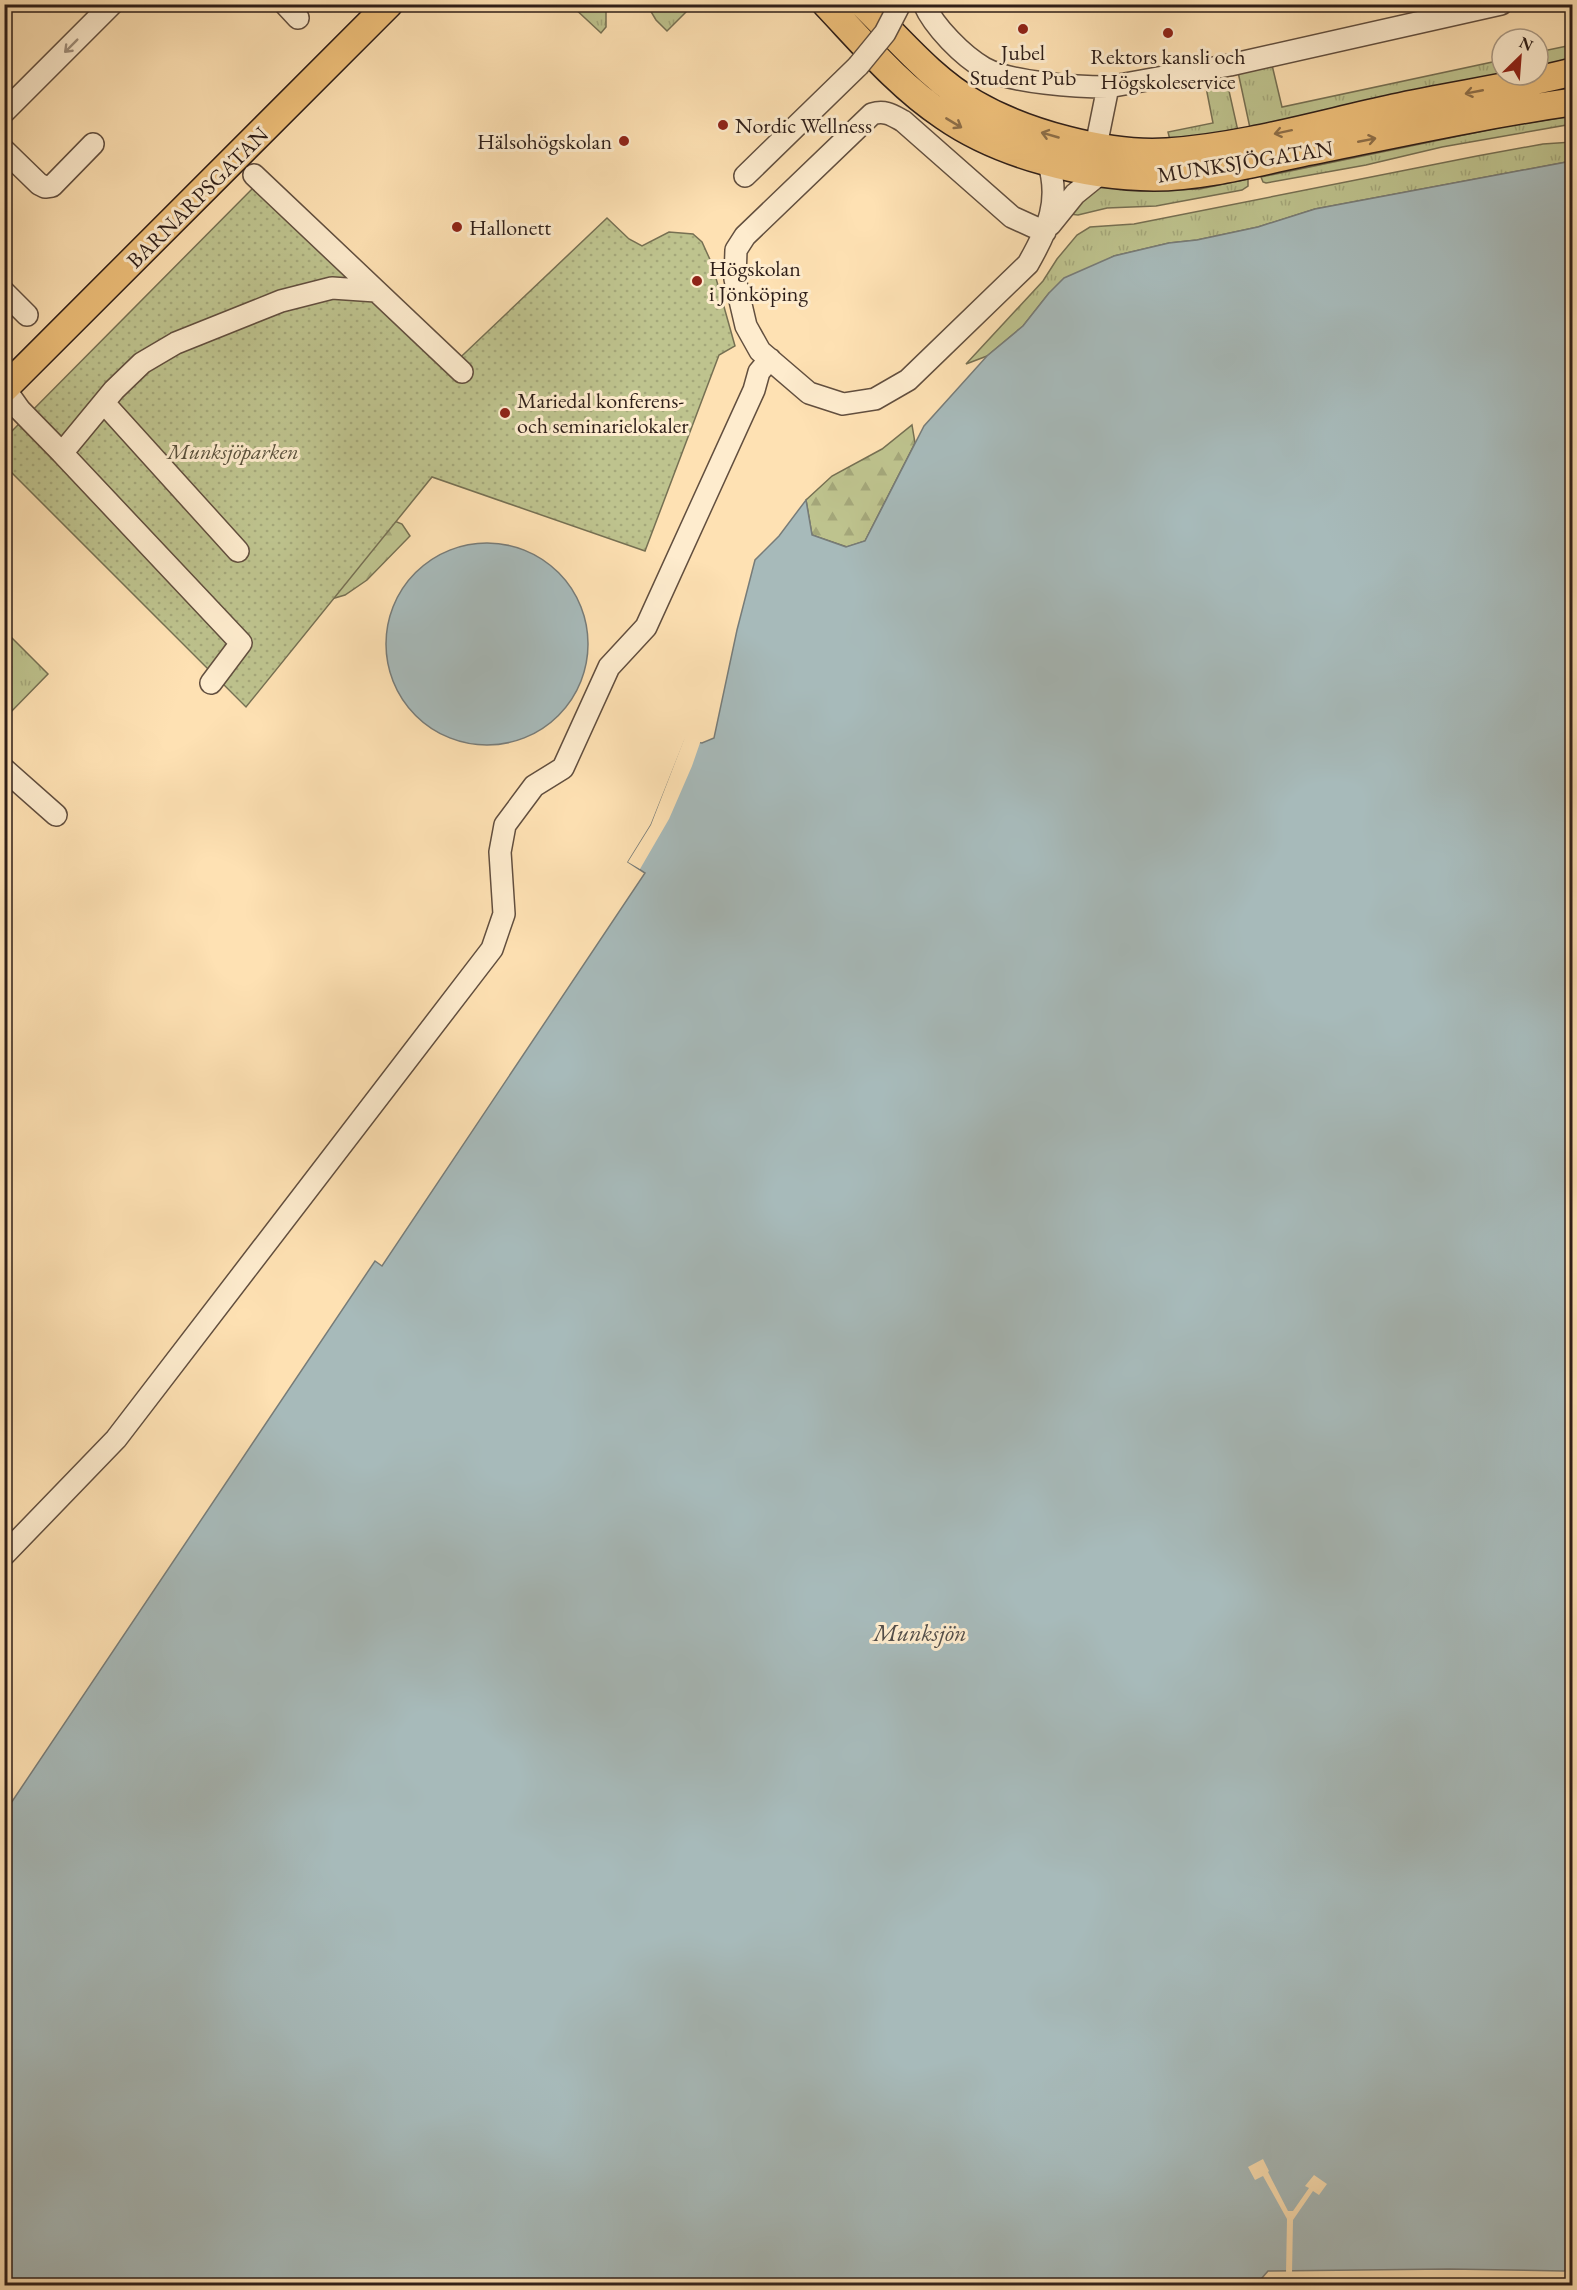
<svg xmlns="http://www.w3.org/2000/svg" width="1577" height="2290" viewBox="0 0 1577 2290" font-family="'EB Garamond',serif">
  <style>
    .grass { fill: url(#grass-tufts); stroke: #767053; stroke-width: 1.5 }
    .forest { fill: url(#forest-firs); stroke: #767053; stroke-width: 1.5 }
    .park { fill: url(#park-dots); stroke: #767053; stroke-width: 1.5 }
    .water { fill: #a7baba; stroke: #777c79; stroke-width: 1.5 }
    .pier { fill: #fee1b3 }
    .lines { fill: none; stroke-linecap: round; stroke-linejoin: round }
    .minor-casing { stroke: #624f3f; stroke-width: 24 }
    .major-casing { stroke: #2e1e18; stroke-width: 30 }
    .minor { stroke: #feecce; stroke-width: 21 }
    .major { stroke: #efc07a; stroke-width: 27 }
    .minor-bridge-casing { stroke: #624f3f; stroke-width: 24; stroke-linecap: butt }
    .minor-bridge { stroke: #feecce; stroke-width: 21 }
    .oneway { stroke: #a08f7c }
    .oneway2 { stroke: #8e6f49 }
    .poi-dot { fill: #8f2418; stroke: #feecce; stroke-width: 2 }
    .labels { text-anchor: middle; stroke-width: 6; stroke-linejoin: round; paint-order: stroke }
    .poi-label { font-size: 22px; fill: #2e1e18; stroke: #feecce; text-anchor: start }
    .street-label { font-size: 22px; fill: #2e1e18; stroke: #feecce }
    .park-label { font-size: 22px; font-style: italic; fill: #59503b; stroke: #feecce }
    .water-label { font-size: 24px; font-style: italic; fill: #524d49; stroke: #feecce }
  </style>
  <defs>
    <pattern id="grass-tufts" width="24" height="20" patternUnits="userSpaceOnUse" patternTransform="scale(1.5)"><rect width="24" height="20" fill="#bec38e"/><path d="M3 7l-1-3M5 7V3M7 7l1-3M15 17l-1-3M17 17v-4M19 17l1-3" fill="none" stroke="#a4a77a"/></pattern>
    <pattern id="forest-firs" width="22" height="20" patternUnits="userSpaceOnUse" patternTransform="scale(1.5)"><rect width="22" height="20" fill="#bec38e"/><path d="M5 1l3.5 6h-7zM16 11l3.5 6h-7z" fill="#a4a77a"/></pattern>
    <pattern id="park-dots" width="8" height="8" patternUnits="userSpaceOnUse" patternTransform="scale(1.5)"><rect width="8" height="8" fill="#bec38e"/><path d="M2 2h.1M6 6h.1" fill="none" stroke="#a4a77a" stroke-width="1.8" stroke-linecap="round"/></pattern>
  </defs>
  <rect width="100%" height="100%" fill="#fee1b3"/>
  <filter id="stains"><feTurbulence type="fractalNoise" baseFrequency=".00333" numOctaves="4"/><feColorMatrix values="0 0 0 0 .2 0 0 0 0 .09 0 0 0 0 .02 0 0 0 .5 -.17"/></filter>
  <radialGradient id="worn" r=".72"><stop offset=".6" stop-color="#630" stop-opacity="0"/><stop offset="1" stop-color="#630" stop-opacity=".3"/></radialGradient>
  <!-- grass -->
  <path class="grass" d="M571,5H610L606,12V27L601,33Z
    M647,5H693L667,31L656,20Z
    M1572,45V59L1538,67V52Z
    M1502,60V75L1250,128L1238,72L1272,65L1282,107Z
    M1225,73L1238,131L1170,140L1168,132L1213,123L1204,77Z
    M1572,116V124L1442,147L1366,165L1266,183L1263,182L1261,177L1507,126Z
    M1572,142V161L1315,209L1258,227L1197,240L1169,243L1114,256L1049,293L1023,326L987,356L966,364L1043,281L1057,259L1077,235L1090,227L1134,224L1477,156L1543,144Z
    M1248,179V186L1242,190L1156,206L1107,208L1078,215L1069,214L1092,191L1101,187L1169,190L1200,189Z
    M4,630L48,674L5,718H4Z"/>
  <!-- forest -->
  <path class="forest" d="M912,425L915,443L865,541L847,547L812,535L806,500L832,476L882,449Z
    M392,520L402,524L410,536L367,580L345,595L321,602Z"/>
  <!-- park -->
  <path class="park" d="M255,186L446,371L607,218L629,239L642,246L669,232L693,234L702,242L712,264L735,346L719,355L645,551L432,477L246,707L5,466V438Z"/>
  <!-- water -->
  <path class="water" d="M1572,161V2267L1564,2271L1449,2269L1268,2271L1255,2286H5V1812L375,1261L382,1266L645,873L628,862L651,825L685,740L702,743L714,738L737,630L755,560L779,536L806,500L812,535L846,547L865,541L924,426L987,356L1023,326L1049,293L1064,278L1114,256L1169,243L1197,240L1258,227L1315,209Z
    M386 644a101 101 0 1 1 202 0a101 101 0 1 1-202 0Z"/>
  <!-- pier -->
  <path class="pier" d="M685,737L701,740L692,766L669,819L640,869L628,862L651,825Z
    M1263,2159L1269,2171L1268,2172L1288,2211H1293L1309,2188L1305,2186L1314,2175L1327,2184L1319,2195L1313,2191L1293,2220L1292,2274H1286L1287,2219L1263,2176L1255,2180L1248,2167Z"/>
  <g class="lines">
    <!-- minor casing -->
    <g class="minor-casing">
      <path id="minor" d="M285,4L298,18
        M924,4C934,27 963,56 984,68C1011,83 1078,87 1108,87L1096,146
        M1108,87L1230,65L1501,4
        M4,112L112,4
        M4,150L39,184L45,187L52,186L93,144
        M254,175L462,372
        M745,176L858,66
        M1050,225L1075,194L1101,173
        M1045,232L1012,217L903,121C892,115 885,110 872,114L745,236L736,250L735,279L746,326L760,351L809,393L843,404L875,399L908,380L1028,264C1048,229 1061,201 1048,161
        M4,292L27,315
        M5,389L20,410L62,453L114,390L142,363L176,343L281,301L332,288L376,291
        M104,403L238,551
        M62,453L241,643L211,683
        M4,769L56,815
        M4,1555L116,1439L492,949L504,914L500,852L505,825L534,786L563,768L609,667L646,627L754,390L759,372L770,359"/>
    </g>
    <!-- major casing -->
    <g class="major-casing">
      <path id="major" d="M826,4C863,43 899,86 944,116C1000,155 1086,177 1154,177C1202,177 1254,163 1301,153C1391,135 1481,115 1572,102
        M863,4C898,38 932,80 975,104C1025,133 1108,156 1167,152C1243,147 1320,124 1394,108C1453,95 1514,87 1572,72
        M4,389L389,4"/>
    </g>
    <!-- minor -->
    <use href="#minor" class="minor"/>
    <!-- major -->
    <use href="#major" class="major"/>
    <!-- minor-bridge casing -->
    <g class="minor-bridge-casing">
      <path id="minor-bridge" d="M858,66L885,33L900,4"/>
    </g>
    <!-- minor-bridge -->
    <use href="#minor-bridge" class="minor-bridge"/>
  </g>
  <!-- one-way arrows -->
  <defs><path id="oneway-shaft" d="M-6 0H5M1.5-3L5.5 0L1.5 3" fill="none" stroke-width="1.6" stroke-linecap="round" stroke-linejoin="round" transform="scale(1.5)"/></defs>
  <use class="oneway" href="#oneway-shaft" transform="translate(71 46) rotate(135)"/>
  <g class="oneway2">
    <use href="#oneway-shaft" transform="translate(1474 92) rotate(169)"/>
    <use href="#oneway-shaft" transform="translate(954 123) rotate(31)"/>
    <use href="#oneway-shaft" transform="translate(1283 132) rotate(168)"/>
    <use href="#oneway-shaft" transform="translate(1050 135) rotate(-164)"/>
    <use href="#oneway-shaft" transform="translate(1367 140) rotate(-11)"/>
  </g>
  <!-- markers -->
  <g class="poi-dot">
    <circle cx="1023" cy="29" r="6"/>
    <circle cx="1168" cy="33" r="6"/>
    <circle cx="723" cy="125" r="6"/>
    <circle cx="624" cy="141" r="6"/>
    <circle cx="457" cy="227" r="6"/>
    <circle cx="697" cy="281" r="6"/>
    <circle cx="505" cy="413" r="6"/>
  </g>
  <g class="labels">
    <!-- poi labels -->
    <g class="poi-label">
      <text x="1023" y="60" text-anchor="middle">Jubel<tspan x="1023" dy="25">Student Pub</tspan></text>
      <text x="1168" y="64" text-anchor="middle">Rektors kansli och<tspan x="1168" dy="25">Högskoleservice</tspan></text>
      <text x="735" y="133">Nordic Wellness</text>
      <text x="612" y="149" text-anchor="end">Hälsohögskolan</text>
      <text x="469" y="235">Hallonett</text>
      <text x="709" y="276">Högskolan<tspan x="709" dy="25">i Jönköping</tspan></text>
      <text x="517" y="408">Mariedal konferens-<tspan x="517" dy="25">och seminarielokaler</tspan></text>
    </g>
    <!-- street labels -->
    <g class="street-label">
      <text transform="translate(1245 161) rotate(-9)" y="8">MUNKSJÖGATAN</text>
      <text transform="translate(197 197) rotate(-45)" y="8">BARNARPSGATAN</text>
    </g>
    <!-- park labels -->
    <g class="park-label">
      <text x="233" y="459">Munksjöparken</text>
    </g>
    <!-- water labels -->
    <g class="water-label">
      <text x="920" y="1641">Munksjön</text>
    </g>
  </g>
  <!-- margin -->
  <rect width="1577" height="2290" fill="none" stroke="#fee1b3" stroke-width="24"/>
  <rect x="6" y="6" width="1565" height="2278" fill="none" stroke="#2e1e18" stroke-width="3"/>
  <rect x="12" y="12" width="1553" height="2266" fill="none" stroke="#2e1e18" stroke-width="1.5"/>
  <!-- north arrow -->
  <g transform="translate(1520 57) rotate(25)"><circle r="28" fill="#feecce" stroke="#ab9a85" stroke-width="1.5"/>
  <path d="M0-4.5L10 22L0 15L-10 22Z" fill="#8f2418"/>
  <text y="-9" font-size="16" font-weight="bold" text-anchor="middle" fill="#2e1e18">N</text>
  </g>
  <rect width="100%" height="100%" filter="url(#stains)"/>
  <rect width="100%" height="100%" fill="url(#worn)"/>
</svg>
